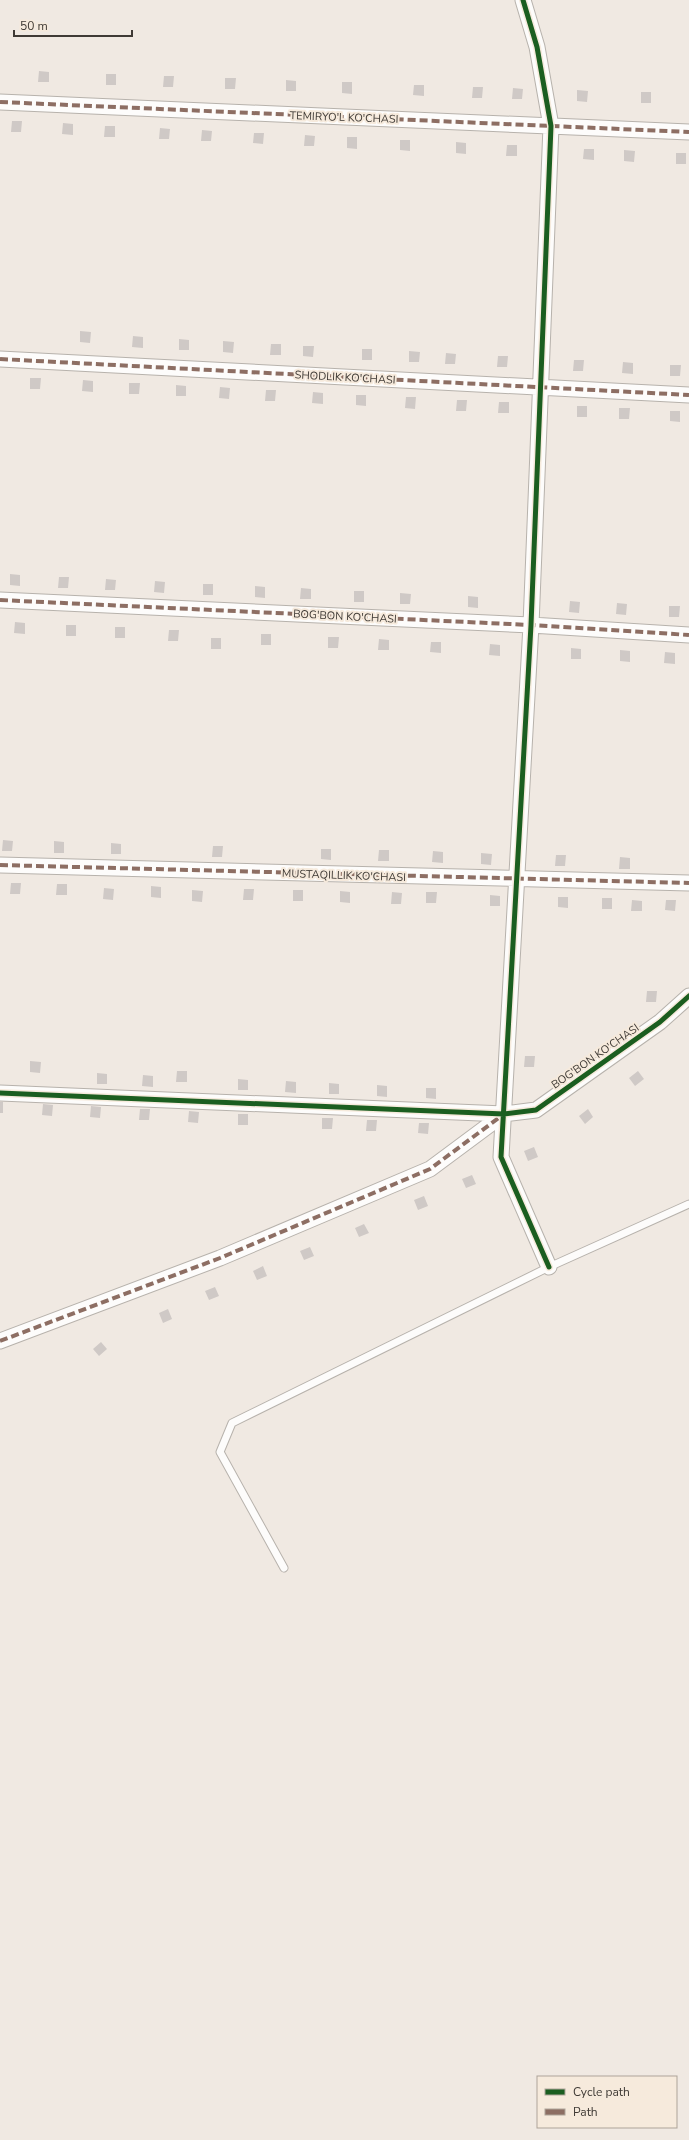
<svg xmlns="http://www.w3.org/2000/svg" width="689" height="2140" viewBox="0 0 689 2140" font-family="'Nunito Sans',sans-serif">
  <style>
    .building { fill: #cfc9c6 }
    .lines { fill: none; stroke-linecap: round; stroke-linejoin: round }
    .service-casing { stroke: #b7b2ac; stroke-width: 9 }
    .minor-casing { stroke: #b7b2ac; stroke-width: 17 }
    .service { stroke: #fdfcfb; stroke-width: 7 }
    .minor { stroke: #fdfcfb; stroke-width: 15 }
    .quiet { stroke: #8d6e63; stroke-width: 4; stroke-dasharray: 8 4; stroke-linecap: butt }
    .cycleway-casing { stroke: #f6eadc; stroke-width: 8 }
    .cycleway { stroke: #1b5e20; stroke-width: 5 }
    .labels { text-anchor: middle; stroke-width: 4; stroke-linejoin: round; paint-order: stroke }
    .street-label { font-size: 11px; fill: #3f3a35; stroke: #f6eadc }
  </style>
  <rect width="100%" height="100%" fill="#f0e9e2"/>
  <!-- building -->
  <path class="building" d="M39,71L49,72V82H38Z
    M106,74H116V85H106Z
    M164,76H174L173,87H163Z
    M225,78H236L235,89H225Z
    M286,80L296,81V91H286Z
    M342,82H352V94L342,93Z
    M414,85H424V96L413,95Z
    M473,87H483L482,98H472Z
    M513,88L523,89L522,99H512Z
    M577,90L588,91L587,102L577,101Z
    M641,92H651V103H641Z
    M12,121H22L21,132H11Z
    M63,123L73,124V135L62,134Z
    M105,126H115V137H104Z
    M160,128L170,129L169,139H159Z
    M202,130L212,131L211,141H201Z
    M254,133H264L263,144L253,143Z
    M305,135L315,136L314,146H304Z
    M347,137H357V149L347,148Z
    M400,140H410V151L400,150Z
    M456,142L466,143V154L456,153Z
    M507,145H517V156H506Z
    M584,149H594V160L583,159Z
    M624,150L635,151L634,162L624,161Z
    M676,153H686V164H676Z
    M80,331L91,332L90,343L80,342Z
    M133,336L143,337V348L132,347Z
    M179,339L189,340V350H179Z
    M223,341L234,342L233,353L223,352Z
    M271,344H281V355H270Z
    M303,346H314L313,357L303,356Z
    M362,349H372V360H362Z
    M409,351L420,352L419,362H409Z
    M446,353L456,354L455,364H445Z
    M498,356H508L507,367H497Z
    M574,360H584L583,371H573Z
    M623,362L633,363V374L622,373Z
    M670,365H681L680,376H670Z
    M30,378H41L40,389H30Z
    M83,380L93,381V392L82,391Z
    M129,383H140L139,394H129Z
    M176,385L186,386V396H176Z
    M220,387L230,388L229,399L219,398Z
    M266,390H276L275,401H265Z
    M313,392L323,393V404L312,403Z
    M356,395H366V406L356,405Z
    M406,397H416L415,409L405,408Z
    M457,400H467L466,411H456Z
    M499,402H509V413H498Z
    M577,406H587V417H577Z
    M619,408H630L629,419H619Z
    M670,411H680V422L670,421Z
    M10,574L20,575V586L10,585Z
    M59,577H69L68,588H58Z
    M106,579L116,580L115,590H105Z
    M155,581L165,582L164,593L154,592Z
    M203,584H213V595H203Z
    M255,586L265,587V598L255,597Z
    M301,588L311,589V599H300Z
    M354,591H364V602H354Z
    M400,593L411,594L410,604H400Z
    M468,596L478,597V608L468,607Z
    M570,601L580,602L579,613L569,612Z
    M617,603L627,604L626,615L616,614Z
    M669,606H680L679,617H669Z
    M15,622L25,623V634L14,633Z
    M66,625H76V636H66Z
    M115,627H125V638H115Z
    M169,630H179L178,641H168Z
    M261,634H271V645H261Z
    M328,637H339L338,648H328Z
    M211,638H221V649H211Z
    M379,639L389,640V650H378Z
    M431,642H441V653L430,652Z
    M490,644L500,645V656L489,655Z
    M571,648L581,649V659H571Z
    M620,650L630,651V662L620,661Z
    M665,652L675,653V664L664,663Z
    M3,840L13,841L12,851H2Z
    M54,841L64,842V853H54Z
    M111,843L121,844V854H111Z
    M213,846H223L222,857H212Z
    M321,849H331V860L321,859Z
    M379,850H389V861H378Z
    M433,851L443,852V863L432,862Z
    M481,853L492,854L491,865L481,864Z
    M556,855H566L565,866H555Z
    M620,857L630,858V869H619Z
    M11,883H21L20,894H10Z
    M57,884H67V895H56Z
    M151,886L161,887V898L151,897Z
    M104,888L114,889L113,900L103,899Z
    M244,889H254L253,900H243Z
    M192,890L203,891L202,902L192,901Z
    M293,890H303V901H293Z
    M340,891L350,892V903L340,902Z
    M392,892L402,893L401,904H391Z
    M426,892H437L436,903H426Z
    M490,895L500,896V906H490Z
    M558,897H568V908L558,907Z
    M602,898H612V909H602Z
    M632,900L642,901V911H631Z
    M666,900H676L675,911L665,910Z
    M647,991H657L656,1002H646Z
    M525,1056H535L534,1067H524Z
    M30,1061L41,1062L40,1073L30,1072Z
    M177,1071H187V1082H176Z
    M638,1071L644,1079L635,1086L629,1078Z
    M97,1073L107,1074V1084H97Z
    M143,1075L153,1076V1087L142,1086Z
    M238,1079L248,1080V1090H238Z
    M286,1081L296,1082V1093L285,1092Z
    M329,1083L339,1084V1094H329Z
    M377,1085L387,1086V1097L377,1096Z
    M426,1088H436V1099L426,1098Z
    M0,1102H3V1113H0Z
    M43,1104L53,1105L52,1116L42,1115Z
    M91,1106L101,1107L100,1118L90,1117Z
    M140,1109H150L149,1120H139Z
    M588,1109L593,1117L585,1124L579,1116Z
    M189,1111L199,1112L198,1123L188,1122Z
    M238,1114H248V1125H238Z
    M322,1118H333L332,1129H322Z
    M367,1120H377L376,1131H366Z
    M419,1123H429L428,1134L418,1133Z
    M534,1147L538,1157L528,1161L524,1151Z
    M472,1175L476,1184L466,1188L462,1179Z
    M424,1196L428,1206L418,1210L414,1200Z
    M364,1224L369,1233L359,1237L355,1228Z
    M310,1247L314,1256L304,1260L300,1251Z
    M263,1266L267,1276L257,1280L253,1271Z
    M215,1287L219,1296L209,1300L205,1291Z
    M168,1309L172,1319L163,1323L159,1313Z
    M101,1342L107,1349L99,1356L93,1349Z"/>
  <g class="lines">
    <!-- service casing -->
    <g class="service-casing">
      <path id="service" d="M284,1568L220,1452L232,1423L549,1267L689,1204"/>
    </g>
    <!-- minor casing -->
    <g class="minor-casing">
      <path id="minor" d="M523,0L537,47L551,126L531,625L501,1157L549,1267
        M0,102L689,132
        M0,359L689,395
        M0,600L531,625L689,635
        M0,865L689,883
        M0,1093L504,1114L536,1110L660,1022L689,996
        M0,1341L220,1258L430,1169L504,1114"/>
    </g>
    <!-- service -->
    <use href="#service" class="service"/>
    <!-- minor -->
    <use href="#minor" class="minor"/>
    <!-- quiet -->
    <path class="quiet" d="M0,102L689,132
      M0,359L689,395
      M0,600L531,625L689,635
      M0,865L689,883
      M0,1341L220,1258L430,1169L504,1114"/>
    <!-- cycleway casing -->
    <g class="cycleway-casing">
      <path id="cycleway" d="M523,0L537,47L551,126L531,625L501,1157L549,1267
        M0,1093L504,1114L536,1110L660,1022L689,996"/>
    </g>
    <!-- cycleway -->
    <use href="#cycleway" class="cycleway"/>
  </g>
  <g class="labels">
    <!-- street labels -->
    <g class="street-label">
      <text transform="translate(344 117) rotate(2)" y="4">TEMIRYO'L KO'CHASI</text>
      <text transform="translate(345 377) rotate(3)" y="4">SHODLIK KO'CHASI</text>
      <text transform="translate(345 616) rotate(3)" y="4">BOG'BON KO'CHASI</text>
      <text transform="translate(344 875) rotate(2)" y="4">MUSTAQILLIK KO'CHASI</text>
      <text transform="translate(595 1056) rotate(-35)" y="4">BOG'BON KO'CHASI</text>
    </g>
  </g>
  <!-- legend -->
  <rect x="537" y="2076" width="140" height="52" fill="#f6eadc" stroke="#ada499"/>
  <rect x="545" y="2089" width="20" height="6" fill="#1b5e20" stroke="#ada499"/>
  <text x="573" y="2096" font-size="12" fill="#3f3a35">Cycle path</text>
  <rect x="545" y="2109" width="20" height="6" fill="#8d6e63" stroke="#ada499"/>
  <text x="573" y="2116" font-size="12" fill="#3f3a35">Path</text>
  <!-- scale -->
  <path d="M14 30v6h118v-6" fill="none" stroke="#3f3a35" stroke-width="2"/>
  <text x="20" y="30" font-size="12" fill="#3f3a35" stroke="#f6eadc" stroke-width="3" paint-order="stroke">50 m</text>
</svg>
